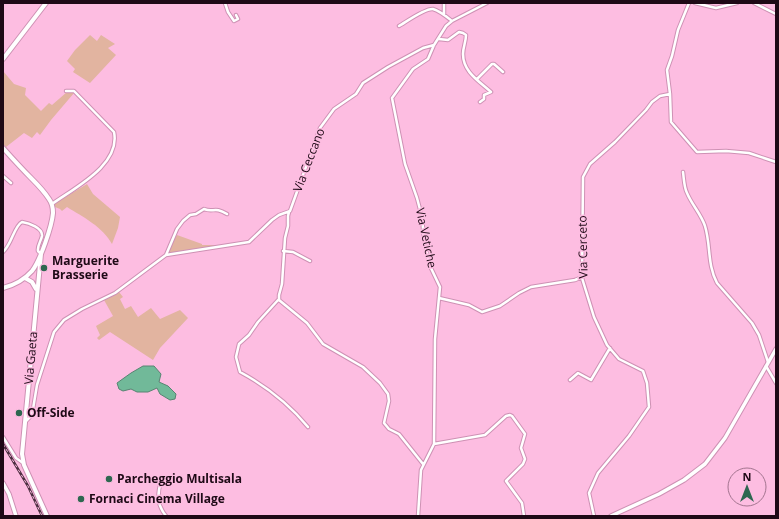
<svg xmlns="http://www.w3.org/2000/svg" width="779" height="519" viewBox="0 0 779 519" font-family="'Open Sans',sans-serif">
  <style>
    .green { fill: #e2b4a0 }
    .water { fill: #71b999; stroke: #588472 }
    .lines { fill: none; stroke-linecap: round; stroke-linejoin: round }
    .minor-casing { stroke: #ce91b4; stroke-width: 4.5 }
    .tertiary-casing { stroke: #ce91b4; stroke-width: 5.5 }
    .secondary-casing { stroke: #ce91b4; stroke-width: 6 }
    .minor { stroke: #fff; stroke-width: 2.5 }
    .tertiary { stroke: #fff; stroke-width: 3.5 }
    .secondary { stroke: #fff; stroke-width: 4 }
    .rail-casing { stroke: #4c2e40; stroke-width: 2.5 }
    .rail { stroke: #fdbde1; stroke-width: 1; stroke-dasharray: 3; stroke-linecap: butt }
    .poi-dot { fill: #2e6750; stroke: #fdbde1; stroke-width: 1.5 }
    .labels { text-anchor: middle; stroke-width: 3; stroke-linejoin: round; paint-order: stroke }
    .street-label { font-size: 12px; fill: #1e0916; stroke: #fdbde1 }
    .poi-label { font-size: 12px; font-weight: bold; fill: #1e0916; stroke: #fdbde1; text-anchor: start }
  </style>
  <rect width="100%" height="100%" fill="#fdbde1"/>
  <!-- green -->
  <path class="green" d="M90,35L97,41L101,35L115,44L108,48L116,55L90,83L73,72L75,69L67,61L75,50Z
    M3,71L14,84L26,88L25,95L41,111L49,103L52,105L67,92L74,93L51,120L40,135L37,132L32,138L24,133L6,147L3,144Z
    M87,184L93,194L120,217L118,228L112,244C103,227 83,217 67,207L62,211L60,209L55,207L54,204Z
    M177,235L202,244V245H216V247L169,254V248Z
    M119,292L123,297L120,299L125,309L131,306L138,317L151,308L160,319L180,310L188,318L160,348L153,360L110,332L99,340L97,338L100,335L96,326L113,316L104,300Z"/>
  <!-- water -->
  <path class="water" d="M143,366H154L161,374L159,382L168,386L176,394L175,399L170,400L160,394L157,388L148,392H137L131,389L123,391L119,389L117,383L131,373Z"/>
  <g class="lines">
    <!-- minor casing -->
    <g class="minor-casing">
      <path id="minor" d="M225,3L228,12L234,21L238,19L236,15
        M689,3L678,30L672,56L667,70L670,94L671,122L697,152L726,151L749,153L776,162
        M695,3L716,8L737,3
        M754,3L776,14
        M444,15V3
        M399,26C406,22 425,8 433,9C440,11 447,17 452,21
        M439,39L448,40L459,32L463,33L466,35C466,42 463,47 463,54C463,72 479,81 491,92L484,95V99L480,102
        M477,79L492,64H494L503,72
        M683,172C684,179 684,187 687,193C692,205 701,214 705,226C711,246 707,264 717,283L752,323L759,335L768,362
        M3,176L11,183
        M52,204C74,188 121,165 114,132L74,91H66
        M289,212L288,216V226L285,238L282,284L279,295V300L307,323L323,344L363,367L380,383L388,394L389,401L384,423L389,429L399,434L423,464
        M283,251L293,252L310,261
        M3,252C12,244 14,226 22,222C29,223 43,228 42,236C41,241 37,246 38,251L41,254
        M166,255L177,229L183,221L190,215L196,214L204,209C214,213 214,206 227,214
        M439,298L469,305L482,312L500,306L519,293L531,287L575,280L582,277
        M279,299L258,322L249,335L239,344L236,357L240,372C266,386 289,404 308,427
        M766,366L776,383
        M570,380L578,373L591,380L610,348
        M26,421L32,415L37,385L54,332L64,320L82,309L115,293L166,255L249,242L272,220L279,215L290,211L320,128L334,109L356,94L363,83L388,67L423,48L434,45
        M3,437L16,458L23,463
        M434,444L485,435L506,416L510,415L512,416L525,434L521,448L525,459L523,464L506,481L522,503L524,516
        M161,481C157,495 157,505 166,516
        M418,516L421,470L434,444L435,339L440,287L430,266L424,240L422,217L417,198L405,164L392,98L413,69L428,59L434,45L446,26L452,21L487,3
        M594,516L589,493L598,473L629,436L649,407L647,383L643,371L619,359L607,345L594,317L582,278L583,177L590,164L615,142L646,110L652,102L660,96L670,94"/>
    </g>
    <!-- tertiary casing -->
    <g class="tertiary-casing">
      <path id="tertiary" d="M3,483L9,494L16,516
        M611,516L659,494L684,480L705,464L725,438L776,349"/>
    </g>
    <!-- secondary casing -->
    <g class="secondary-casing">
      <path id="secondary" d="M3,59L46,3
        M3,148C12,158 21,168 31,178C37,184 44,191 49,199C52,203 53,208 53,213C52,226 40,261 32,271C24,280 15,285 3,288
        M41,254L22,454L24,465L47,516
        M25,278L32,282L36,289"/>
    </g>
    <!-- minor -->
    <use href="#minor" class="minor"/>
    <!-- tertiary -->
    <use href="#tertiary" class="tertiary"/>
    <!-- secondary -->
    <use href="#secondary" class="secondary"/>
    <!-- rail casing -->
    <g class="rail-casing">
      <path id="rail" d="M3,444L28,486L42,516"/>
    </g>
    <!-- rail -->
    <use href="#rail" class="rail"/>
  </g>
  <!-- markers -->
  <g class="poi-dot">
    <circle cx="44" cy="268" r="4"/>
    <circle cx="19" cy="413" r="4"/>
    <circle cx="109" cy="479" r="4"/>
    <circle cx="81" cy="499" r="4"/>
  </g>
  <g class="labels">
    <!-- street labels -->
    <g class="street-label">
      <text transform="translate(309 160) rotate(-69)" y="4">Via Ceccano</text>
      <text transform="translate(426 238) rotate(78)" y="4">Via Vetiche</text>
      <text transform="translate(583 247) rotate(-91)" y="4">Via Cerceto</text>
      <text transform="translate(31 358) rotate(-85)" y="4">Via Gaeta</text>
    </g>
    <!-- poi labels -->
    <g class="poi-label">
      <text x="52" y="265">Marguerite<tspan x="52" dy="14">Brasserie</tspan></text>
      <text x="27" y="417">Off-Side</text>
      <text x="117" y="483">Parcheggio Multisala</text>
      <text x="89" y="503">Fornaci Cinema Village</text>
    </g>
  </g>
  <!-- border -->
  <rect width="779" height="519" fill="none" stroke="#1e0916" stroke-width="8"/>
  <!-- north arrow -->
  <g transform="translate(747 487)"><circle r="19" fill="#fdbde1" stroke="#a47590"/>
  <path d="M0-3L7 15L0 10L-7 15Z" fill="#2e6750"/>
  <text y="-6" font-size="11" font-weight="bold" text-anchor="middle" fill="#1e0916">N</text>
  </g>
</svg>
